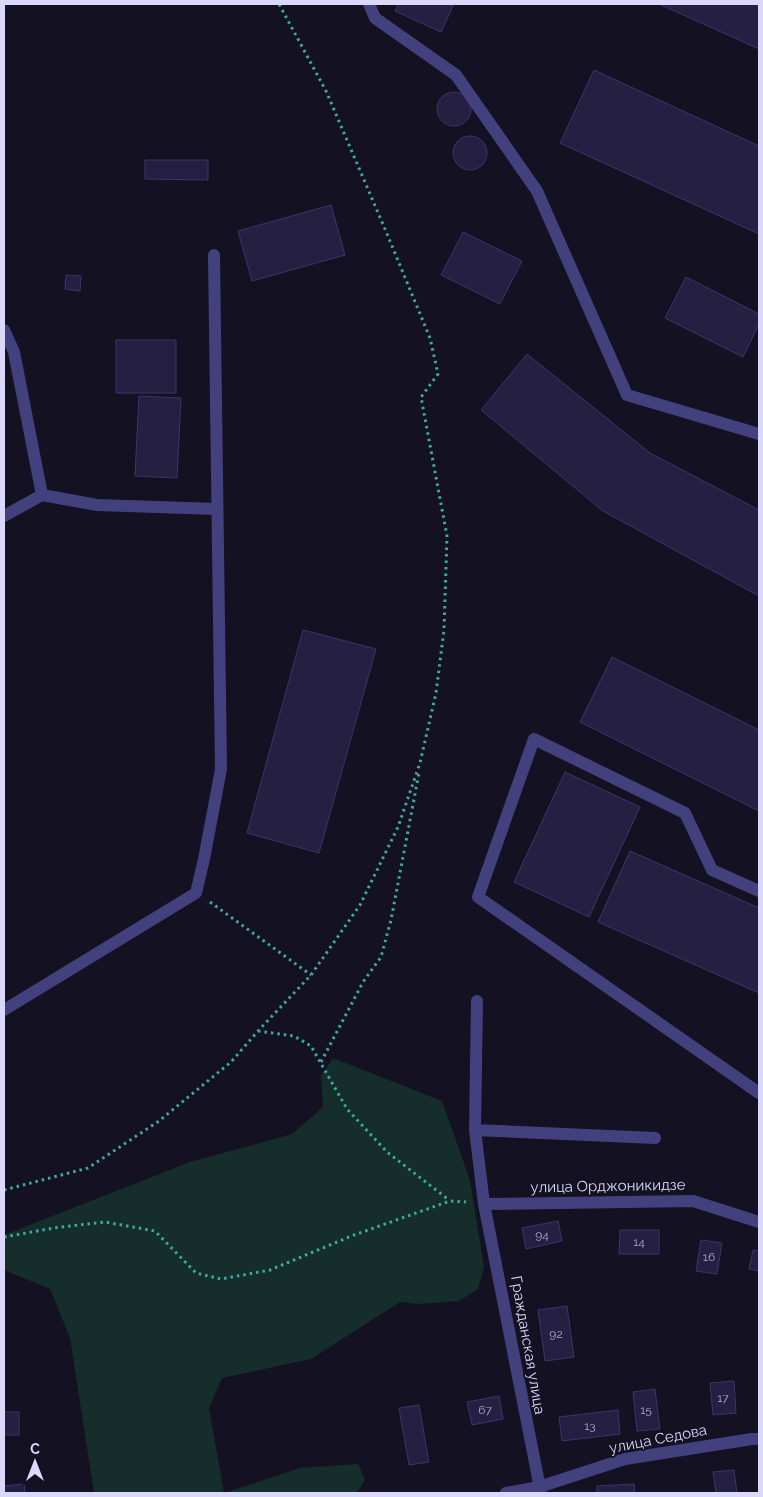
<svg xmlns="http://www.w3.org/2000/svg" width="763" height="1497" viewBox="0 0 763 1497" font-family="Raleway,sans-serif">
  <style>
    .green { fill: #152d2b }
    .building { fill: #251f42; stroke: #3d346b }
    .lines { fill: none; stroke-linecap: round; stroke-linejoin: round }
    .path { stroke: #3daa9f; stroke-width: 3; stroke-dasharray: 2.5 4; stroke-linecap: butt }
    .minor { stroke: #42417d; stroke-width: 12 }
    .labels { text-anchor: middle; stroke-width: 4; stroke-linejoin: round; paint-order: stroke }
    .number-label { font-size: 12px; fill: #aeaacd }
    .street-label { font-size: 15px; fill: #dbd8fb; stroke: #141123 }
  </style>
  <rect width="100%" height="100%" fill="#141123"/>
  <!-- green -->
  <path class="green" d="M333,1058L442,1101L470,1180L484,1267L478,1289L459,1301L418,1304L400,1302L311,1359L222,1378L209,1408L224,1493L300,1468L358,1464L365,1480L357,1493H94L70,1338L50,1289L4,1270V1235L190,1162L292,1134L323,1107L321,1075Z"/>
  <!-- building -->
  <path class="building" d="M399,4H447L453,6L441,32L395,11Z
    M659,4H759V49Z
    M594,70L759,146V234L560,143Z
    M437 109a17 17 0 1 1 34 0a17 17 0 1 1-34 0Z
    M453 153a17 17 0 1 1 34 0a17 17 0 1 1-34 0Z
    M145,160H208V180L145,179Z
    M331,205L345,255L252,281L238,231Z
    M463,232L522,261L500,304L441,275Z
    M66,275L81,276L80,291L65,289Z
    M686,277L759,314V324L743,357L665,318Z
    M116,340H176V393H116Z
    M527,354L650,453L759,510V596L603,511L481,410Z
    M139,396L181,398L177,478L135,476Z
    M303,630L376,649L319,853L247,833Z
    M612,657L759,730V811L580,722Z
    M565,772L640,807L589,917L514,882Z
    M630,851L759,908V993L598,922Z
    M558,1221L562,1241L526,1249L522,1228Z
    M620,1230H659V1254H619Z
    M701,1240L722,1243L717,1274L696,1271Z
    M753,1250L759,1251V1271L749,1269Z
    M567,1306L574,1357L545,1361L538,1310Z
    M734,1381L736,1413L713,1415L710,1383Z
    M655,1389L660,1429L637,1431L633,1392Z
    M499,1396L503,1419L472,1425L467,1402Z
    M419,1405L429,1462L409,1465L399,1408Z
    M618,1410L620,1434L562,1441L559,1417Z
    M4,1412H19V1435H4Z
    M734,1470L737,1493H716L713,1472Z
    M24,1484L25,1493H4V1486Z
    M634,1484L635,1493H597V1486Z"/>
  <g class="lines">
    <!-- path -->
    <path class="path" d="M210,902L311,975
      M258,1031L294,1036L311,1046L347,1109L387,1152L449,1200
      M321,1062L363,982L381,957L391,920L419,773
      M4,1190L88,1168L159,1121L231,1062L258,1031L311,975L360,905L398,827L420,763L436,693L444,630L447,536L421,397L438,374L430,338L385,229L326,91L279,4
      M4,1237L54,1228L105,1222L155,1231L196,1273L221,1279L270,1270L354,1235L450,1201L466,1202"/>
    <!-- minor -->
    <path class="minor" d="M369,4L375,18L456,75L537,191L627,395L759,434
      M4,330L14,352L42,495L4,516
      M42,495L97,505L217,509
      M759,891L712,870L685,813L534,739L478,897L759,1093
      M477,1001L475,1130L484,1204L541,1493
      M4,1010L196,893L204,859L221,769L214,255
      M475,1130L655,1138
      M484,1204L693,1201L759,1222
      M506,1493L539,1487L625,1459L752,1439H759"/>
  </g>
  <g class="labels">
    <!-- number labels -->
    <g class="number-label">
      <text x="542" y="1239">94</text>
      <text x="639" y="1246">14</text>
      <text x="709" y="1261">16</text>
      <text x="556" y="1338">92</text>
      <text x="723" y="1402">17</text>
      <text x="485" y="1414">67</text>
      <text x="646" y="1414">15</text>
      <text x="590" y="1430">13</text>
    </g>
    <!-- street labels -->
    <g class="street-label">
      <text transform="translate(608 1186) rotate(-1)" y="5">улица Орджоникидзе</text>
      <text transform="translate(528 1345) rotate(80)" y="5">Гражданская улица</text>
      <text transform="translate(658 1439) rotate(-11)" y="5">улица Седова</text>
    </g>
  </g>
  <!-- border -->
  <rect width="763" height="1497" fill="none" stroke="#dbd8fb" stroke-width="10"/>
  <!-- north arrow -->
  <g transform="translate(35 1462)" stroke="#141123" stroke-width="4" paint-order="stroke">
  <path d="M0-4L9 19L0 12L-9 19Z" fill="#dbd8fb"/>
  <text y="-8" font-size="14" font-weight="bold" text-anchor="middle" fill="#dbd8fb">С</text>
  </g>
</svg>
